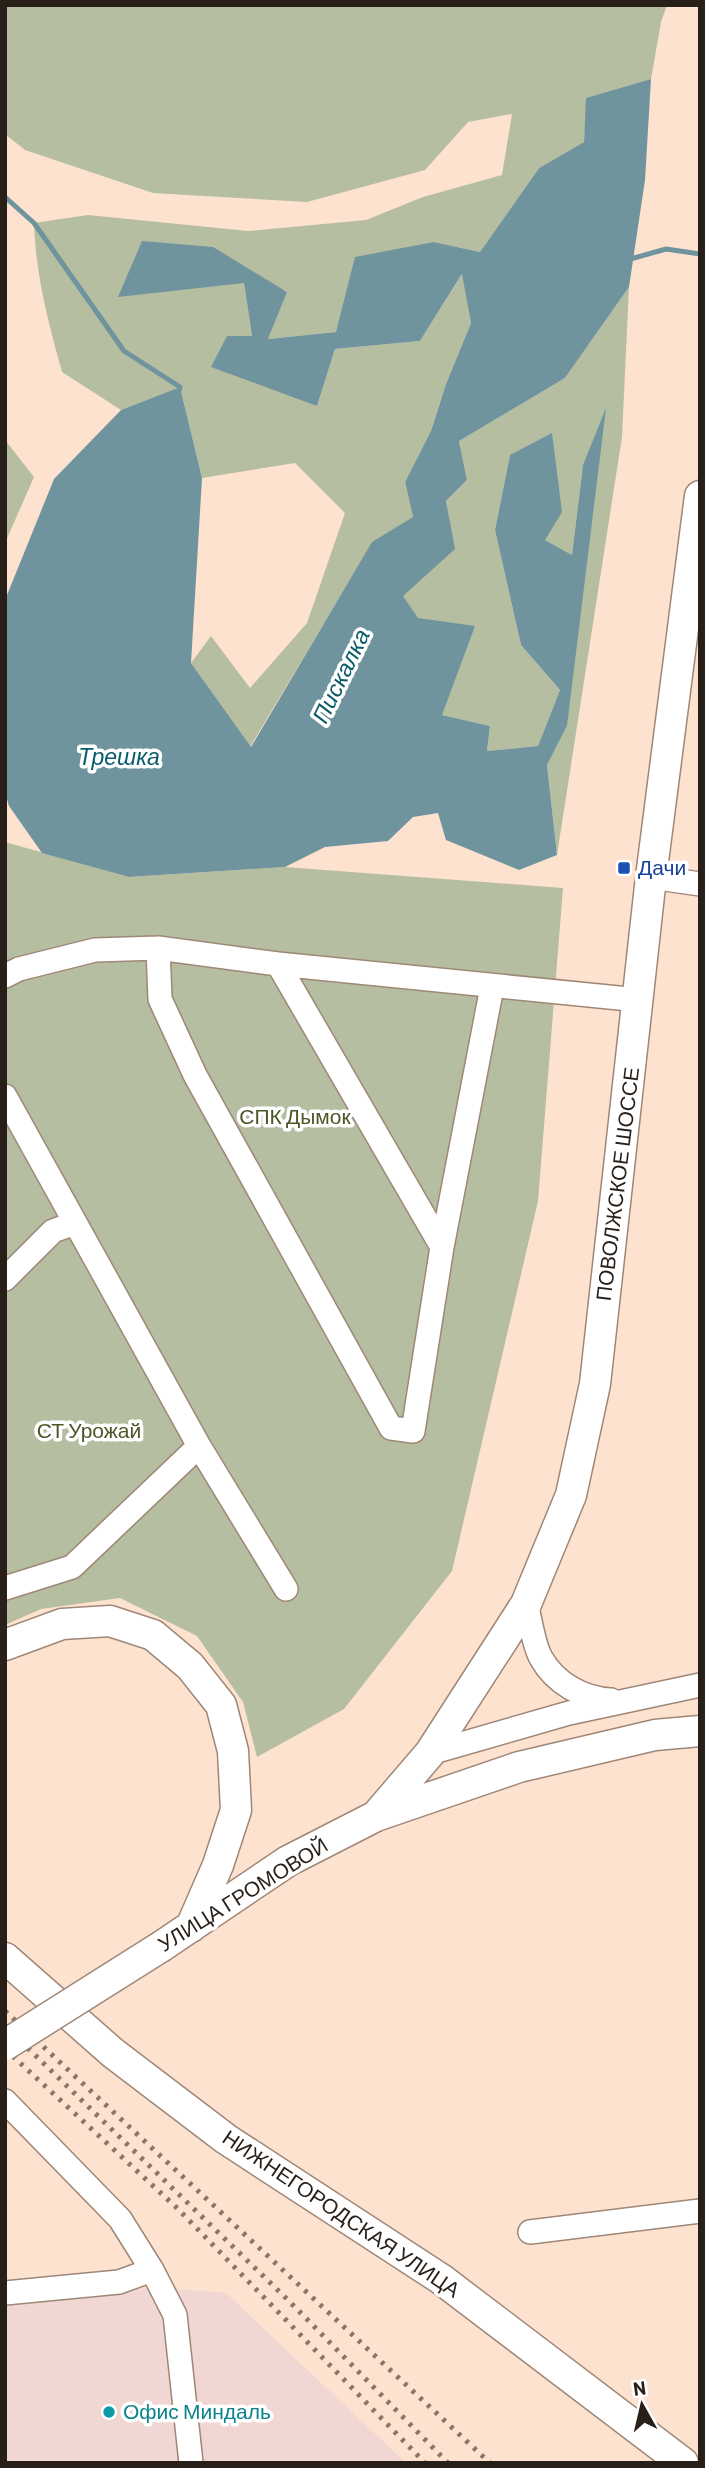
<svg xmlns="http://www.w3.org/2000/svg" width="705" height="2468" viewBox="0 0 705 2468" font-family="Barlow,sans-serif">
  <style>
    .industrial { fill: #f1d7d4 }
    .green { fill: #b5bea1 }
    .water { fill: #6f949e }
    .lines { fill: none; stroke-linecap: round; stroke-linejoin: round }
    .stream { stroke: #6f949e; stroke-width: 5 }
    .minor-casing { stroke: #9f8777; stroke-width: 26 }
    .major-casing { stroke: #9f8777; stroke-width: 33 }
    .minor { stroke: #fff; stroke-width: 23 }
    .major { stroke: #fff; stroke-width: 30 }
    .rail { stroke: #88766b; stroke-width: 5; stroke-dasharray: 3.5 7; stroke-linecap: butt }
    .major-bridge-casing { stroke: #9f8777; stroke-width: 33; stroke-linecap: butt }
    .major-bridge { stroke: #fff; stroke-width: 30 }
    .transit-dot { fill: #1a4fb4; stroke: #fff; stroke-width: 2.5 }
    .culture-dot { fill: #0f9aa8; stroke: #fff; stroke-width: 2.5 }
    .labels { text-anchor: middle; stroke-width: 7; stroke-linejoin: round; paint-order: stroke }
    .transit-label { font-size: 21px; fill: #164399; stroke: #fff; text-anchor: start }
    .park-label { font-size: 21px; fill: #4a5726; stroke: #fff }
    .street-label { font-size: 21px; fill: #281f18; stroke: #fff }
    .culture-label { font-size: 21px; fill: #0d838f; stroke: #fff; text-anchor: start }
    .water-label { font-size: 23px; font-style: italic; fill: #095b6a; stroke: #fff }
  </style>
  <rect width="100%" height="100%" fill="#fde2d0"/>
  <!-- industrial -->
  <path class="industrial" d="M151,2287L226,2293L406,2463H5V2302Z"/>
  <!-- green -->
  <path class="green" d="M5,5H667L661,22L651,79L587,98L584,142L539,168L480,252L434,242L336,332L268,339L287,291L244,283L252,336L317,406L335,349L420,341L463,273L471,323L446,384L431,431L405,482L413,517L372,543L250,747L191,663L211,636L250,688L307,623L345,513L295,463L202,478L180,387L121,410L62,372C48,321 36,277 34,223L88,215L248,231L366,220L423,197L502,175L512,114L468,122L425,170L307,202L153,193L25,150L5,134Z
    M629,287L622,437L557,855L547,765L567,726L583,465L572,555L545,540L510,455L495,530L521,645L560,690L538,746L487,751L490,726L442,715L418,618L402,596L454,549L446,501L467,480L459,441L565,378Z
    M5,440L34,477L5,543Z
    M5,842L129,877L285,867L563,888L538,1201L452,1571L344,1709L257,1757L243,1702L197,1636L120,1598L41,1609L5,1625Z"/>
  <!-- water -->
  <path class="water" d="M651,79L645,180L629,287L565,378L459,441L467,480L446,501L455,549L403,596L418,618L475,626L442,715L490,726L487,751L538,746L560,690L521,645L495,530L510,455L552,433L562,512L545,540L572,555L583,465L606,408L567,726L547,765L557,855L519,870L446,840L438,813L413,817L388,841L325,847L285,867L129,877L42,853L9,806L5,792V600L54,479L121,410L180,387L202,478L191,663L251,747L372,542L413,517L405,482L431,431L446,384L471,323L462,274L420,341L335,349L317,406L211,367L227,336H252L244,283L118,297L142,241L213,247L287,292L268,339L336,332L355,257L434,242L480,252L539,168L584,142L586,98Z"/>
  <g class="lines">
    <!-- stream -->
    <path class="stream" d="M5,197L34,223L124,351L180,387L179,391
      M627,260L666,249L700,254"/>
    <!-- minor casing -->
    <g class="minor-casing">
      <path id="minor" d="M651,877L700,884
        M158,948L160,999L195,1075L391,1428L413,1431L442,1247L492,987
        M278,964L442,1247
        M5,976L19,969L95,950L158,948L278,964L639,1000
        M5,1096L199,1446L72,1567L5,1588
        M5,1279L53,1231L75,1223
        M199,1446L286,1589
        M526,1604C531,1621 533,1644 541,1658C555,1683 583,1699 611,1700
        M430,1753L569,1713L700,1685
        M5,2101L120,2219L152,2270L175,2315L191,2463
        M530,2232L700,2211
        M5,2293L119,2282L152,2270"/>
    </g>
    <!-- major casing -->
    <g class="major-casing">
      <path id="major" d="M5,1645L62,1624L110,1621L153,1635L190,1666L221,1705L233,1751L236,1810L218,1865L191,1927
        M376,1816L430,1753L526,1604L571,1495L595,1384L651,877L700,496
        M162,1946L288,1861L376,1816L519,1767L655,1735L700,1731
        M5,1958L113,2053L226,2139L441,2279L683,2463"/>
    </g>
    <!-- minor -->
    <use href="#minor" class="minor"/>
    <!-- major -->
    <use href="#major" class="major"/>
    <!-- rail -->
    <path class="rail" d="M5,2011L490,2463
      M5,2026L288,2300L448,2463
      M5,2049L177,2208L425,2463"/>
    <!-- major-bridge casing -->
    <g class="major-bridge-casing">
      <path id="major-bridge" d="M5,2045L162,1946"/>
    </g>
    <!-- major-bridge -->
    <use href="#major-bridge" class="major-bridge"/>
  </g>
  <!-- markers -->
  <rect class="transit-dot" x="617" y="861" width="14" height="14" rx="3.5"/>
  <circle class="culture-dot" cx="109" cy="2412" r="7"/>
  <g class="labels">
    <!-- transit labels -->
    <g class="transit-label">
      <text x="638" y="875">Дачи</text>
    </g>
    <!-- park labels -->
    <g class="park-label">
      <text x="295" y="1124">СПК Дымок</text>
      <text x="89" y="1438">СТ Урожай</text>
    </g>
    <!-- street labels -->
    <g class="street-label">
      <text transform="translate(618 1184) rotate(-83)" y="7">ПОВОЛЖСКОЕ ШОССЕ</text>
      <text transform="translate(243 1895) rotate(-32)" y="7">УЛИЦА ГРОМОВОЙ</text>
      <text transform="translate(341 2214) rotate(34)" y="7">НИЖНЕГОРОДСКАЯ УЛИЦА</text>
    </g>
    <!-- culture labels -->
    <g class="culture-label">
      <text x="123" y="2419">Офис Миндаль</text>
    </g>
    <!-- water labels -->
    <g class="water-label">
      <text transform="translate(341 676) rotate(-64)" y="8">Пискалка</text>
      <text x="119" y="765">Трешка</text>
    </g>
  </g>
  <!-- border -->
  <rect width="705" height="2468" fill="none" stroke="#281f18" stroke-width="14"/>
  <!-- north arrow -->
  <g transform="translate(642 2405) rotate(352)" stroke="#ffffff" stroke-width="5" paint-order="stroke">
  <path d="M0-5L12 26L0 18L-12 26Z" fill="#281f18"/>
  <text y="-10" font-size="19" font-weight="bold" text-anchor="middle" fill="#281f18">N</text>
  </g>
</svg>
